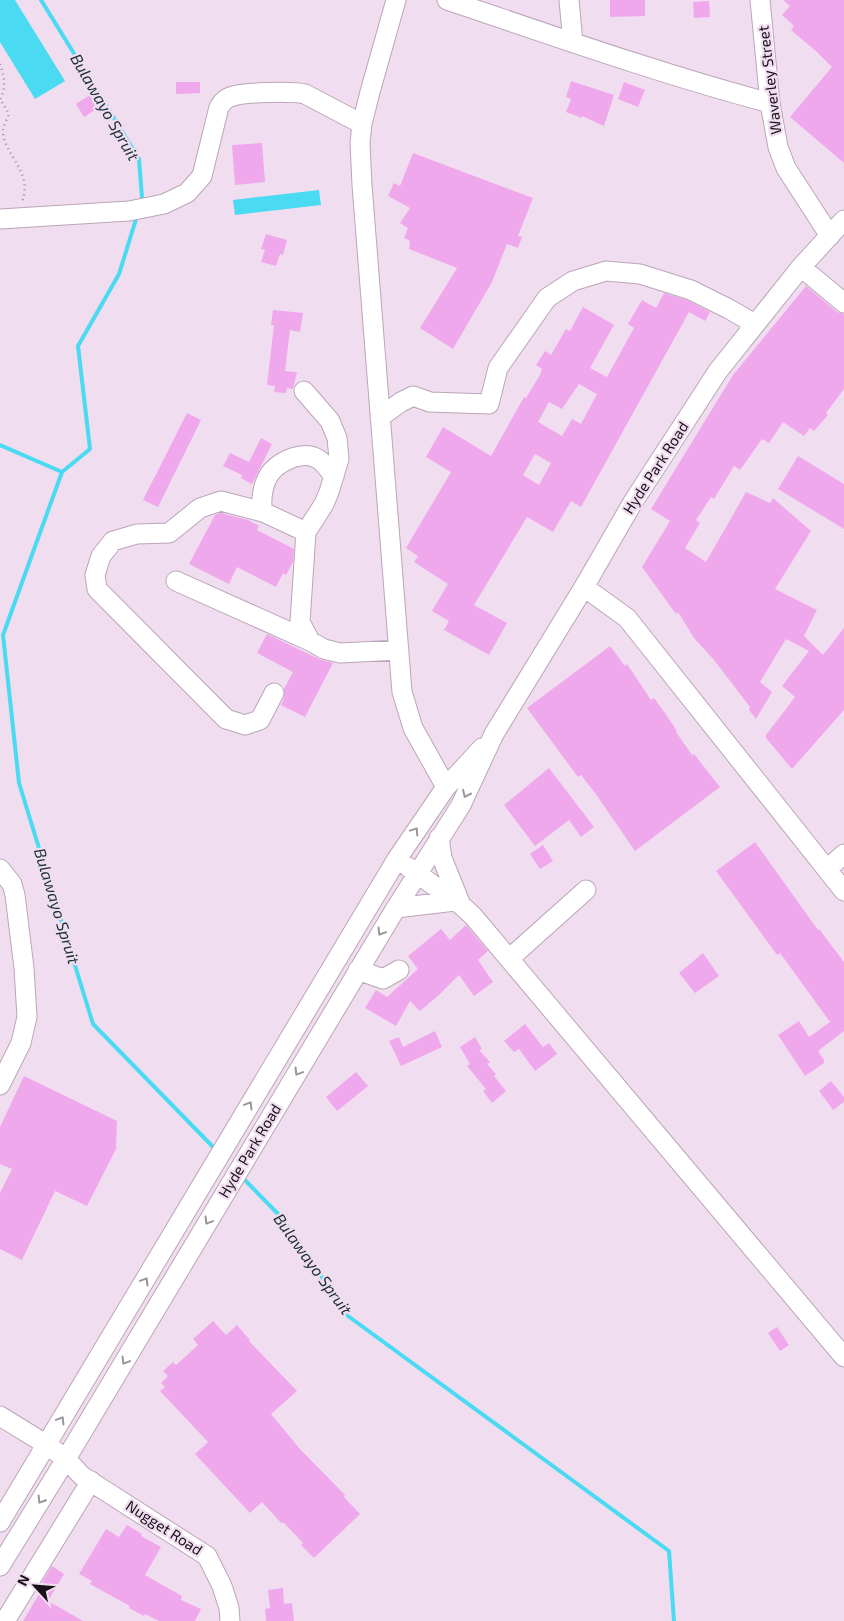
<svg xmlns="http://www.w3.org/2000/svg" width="844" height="1621" viewBox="0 0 844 1621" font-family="'Exo 2',sans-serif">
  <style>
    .water { fill: #4adaf2 }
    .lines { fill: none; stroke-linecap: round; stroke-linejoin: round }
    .stream { stroke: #4adaf2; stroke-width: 4 }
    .building { fill: #f0a8ed; fill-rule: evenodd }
    .minor-casing { stroke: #baa6b8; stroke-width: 21 }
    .path { stroke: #a091a0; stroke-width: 2.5; stroke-dasharray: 1 4; stroke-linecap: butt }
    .minor { stroke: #fff; stroke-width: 19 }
    .oneway { stroke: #989498 }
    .labels { text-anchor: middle; stroke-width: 4.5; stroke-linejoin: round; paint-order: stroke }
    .street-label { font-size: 15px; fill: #191219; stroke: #f1ddf0 }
    .water-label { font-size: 16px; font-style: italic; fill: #183035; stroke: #f1ddf0 }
  </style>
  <rect width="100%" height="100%" fill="#f1ddf0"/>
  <!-- water -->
  <path class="water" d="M0,0H15L65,81L35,99L0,42Z
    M319,190L321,205L235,215L233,200Z"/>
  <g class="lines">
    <!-- stream -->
    <path class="stream" d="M41,0L139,159L142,198L141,202
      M137,216L119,274L78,346L90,449L62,472L3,635L19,783L93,1024L217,1151
      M0,445L62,472
      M242,1177L283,1219L348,1316L669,1551L674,1621"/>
  </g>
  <!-- building -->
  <path class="building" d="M610,0H645V16L610,17Z
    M783,0H844V163L790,117L832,67L817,52L791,30L794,26L782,15L790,6Z
    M709,1L710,17L694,18L693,2Z
    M571,81L614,95L604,126L582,116V118L566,112L571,99L566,97Z
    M176,82H200V93L176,94Z
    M624,82L645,90L638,107L618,99Z
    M90,95L98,108L84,117L76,104Z
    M262,143L265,182L235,185L232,145Z
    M413,153L533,198L518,236L522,237L518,248L507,244L492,282L453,349L420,328L457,268L409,249L410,241L404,238L408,228L400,223L410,208L388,196L394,183L400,186Z
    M266,234L287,240L283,255L280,254L276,266L261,262L265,250L261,249Z
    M806,286L837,312L844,314V389L826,413L828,415L814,431L810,428L804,436L783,422L769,443L762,439L740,470L734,466L714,499L711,497L696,520L700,523L685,548L706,562L746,492L770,503L773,498L811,531L775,589L817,610L804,636L823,655L844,628V710L792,769L766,738V735L795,697L782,686L809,651L786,639L760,682L772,692L756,719L749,710L750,707L714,660L694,638L678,612L676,614L642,567L670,521L651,509L733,375Z
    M664,293L687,300L710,312L705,321L689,312L581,507L571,501L553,532L527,517L474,605L507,623L489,655L444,630L449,621L432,611L448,584L414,562L418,556L406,548L451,472L426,457L443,427L491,456L524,397L526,398L540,375L542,369L536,365L545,351L551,355L566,329L570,331L583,307L614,325L590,368L607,377L634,328L628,324L642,300L656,308ZM579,384L597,394L581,424L572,419L562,436L538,422L549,402L562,409ZM535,454L551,463L539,485L523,475Z
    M273,310L303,313L300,332L290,330L285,371L297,372L293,389L287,388L286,393L274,392L275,386L267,385L274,325H271Z
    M187,413L201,420L158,507L143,500Z
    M261,438L272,444L252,484L241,478L242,475L223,466L230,453L249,462Z
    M798,456L844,484V529L778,489Z
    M221,513L248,520L259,526L257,530L294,549L293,562L286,575L283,573L276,587L237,567L229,584L189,564L215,515Z
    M267,634L319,659L333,663L305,717L281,705L284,698V689L293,672L257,653Z
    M610,646L625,666L627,664L651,700L654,698L665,713L677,731L676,732L692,755L694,754L720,787L635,851L595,793L581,775L578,777L527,708Z
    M549,768L594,827L581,837L569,820L535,846L504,805Z
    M755,842L818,930L819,929L844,962V1031L818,1051L824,1060V1063L805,1076L778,1035L799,1021L809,1037L830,1022L780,953L777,955L716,871Z
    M543,845L553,861L540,869L530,854Z
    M466,925L488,951L478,960L493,982L474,996L459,975L439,995L420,1011L410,1001L396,1026L365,1008L376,990L387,997L418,969L408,956L441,929L450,940Z
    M703,953L719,976L695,993L679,973Z
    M525,1024L543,1047L549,1043L557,1054L535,1071L519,1049L514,1052L504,1041Z
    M435,1031L442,1047L401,1066L389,1041L399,1037L403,1047Z
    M475,1037L482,1049L479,1050L490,1062L487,1064L496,1074L494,1076L506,1091L492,1103L483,1091L486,1089L467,1066L470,1064L460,1047Z
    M356,1072L368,1086L337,1111L326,1097Z
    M24,1076L117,1121L116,1149L87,1206L55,1191L22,1260L0,1249V1193L12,1169L0,1164V1127Z
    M831,1081L844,1097V1102L833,1110L819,1091Z
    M213,1321L226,1335L237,1325L250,1340L249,1341L297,1391L271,1414L299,1448L345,1495L344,1497L360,1514L314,1558L301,1545L303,1543L283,1522L282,1524L262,1502L250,1513L195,1454L208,1442L160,1391L165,1387L161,1383L168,1376L163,1371L173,1362L176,1365L198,1345L193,1339Z
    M777,1327L789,1345L780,1351L768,1333Z
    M127,1525L142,1534L141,1536L161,1547L145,1575L182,1596L181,1600L201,1609L195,1621H159L145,1614L144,1616L129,1608L130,1606L90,1584L92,1581L79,1574L106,1529L119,1537Z
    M52,1566L64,1574L48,1601L83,1621H23L45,1584L42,1582Z
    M283,1588L284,1604L292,1603L294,1621H266L265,1609L270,1608L268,1590Z"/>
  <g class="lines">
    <!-- minor casing -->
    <g class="minor-casing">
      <path id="minor" d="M396,0L370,92L362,124L360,143L362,185L402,692L413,728L446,787
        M447,0C554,36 661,74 770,103
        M569,0L573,43
        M760,0L770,103L778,147L786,168L830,236
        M0,219L129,211L164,204L187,193L202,176L219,107C222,103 224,99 230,97C242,92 292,91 305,94L362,124
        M801,267L844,303
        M304,391L330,421L337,438L339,459L329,492L324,504L306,532L300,622L310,641L324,649L340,653L399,650
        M380,417L401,402L413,396L430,402L489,404L498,368L547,298L573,281L606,271L640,274L691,290L729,309L755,324
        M263,512L221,501L200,508L169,533L137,534L113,541L101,556L95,575L97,589L226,719L245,725L260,720L274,693
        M306,532L263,512C260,500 263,481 272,471C282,460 304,450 318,459C325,463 329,470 334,477
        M176,581L310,641
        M584,587L627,618L844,891
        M439,838L442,858L461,905
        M408,867L461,905L473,916L844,1357
        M0,869L12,884L15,895L24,968L27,1017L21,1043L0,1085
        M827,869L844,854
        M396,908L455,901
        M509,959L586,890
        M358,970L383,979L399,970
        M0,1416L47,1445L66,1459L82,1476L207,1556L222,1586L229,1608L230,1621
        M0,1522L397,859L446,787L482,748
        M0,1566L66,1459L396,908L461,805L494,734L584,587L633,502L718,371L801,267L844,220
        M5,1621L91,1481"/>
    </g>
    <!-- path -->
    <path class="path" d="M0,64C4,76 7,87 0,99L9,114C7,119 4,125 3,130C2,154 34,171 22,202"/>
    <!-- minor -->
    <use href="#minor" class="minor"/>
  </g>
  <!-- one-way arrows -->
  <defs><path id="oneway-chevron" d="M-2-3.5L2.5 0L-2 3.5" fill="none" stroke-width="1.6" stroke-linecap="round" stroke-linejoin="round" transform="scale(1.25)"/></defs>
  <g class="oneway">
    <use href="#oneway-chevron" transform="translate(466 794) rotate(115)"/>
    <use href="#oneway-chevron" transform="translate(415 831) rotate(-56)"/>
    <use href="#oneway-chevron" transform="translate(381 932) rotate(121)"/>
    <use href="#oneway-chevron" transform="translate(298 1072) rotate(121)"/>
    <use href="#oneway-chevron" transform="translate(249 1105) rotate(-59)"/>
    <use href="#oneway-chevron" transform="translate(208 1221) rotate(121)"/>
    <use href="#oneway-chevron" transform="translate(145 1281) rotate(-59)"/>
    <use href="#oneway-chevron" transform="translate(125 1361) rotate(121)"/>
    <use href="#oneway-chevron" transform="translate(61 1420) rotate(-59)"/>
    <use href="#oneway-chevron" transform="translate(41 1500) rotate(122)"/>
  </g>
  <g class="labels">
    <!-- street labels -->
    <g class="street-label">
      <text transform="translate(770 80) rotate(-97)" y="5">Waverley Street</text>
      <text transform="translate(656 468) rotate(-57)" y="5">Hyde Park Road</text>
      <text transform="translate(250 1151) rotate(-59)" y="5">Hyde Park Road</text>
      <text transform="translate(164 1528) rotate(33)" y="5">Nugget Road</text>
    </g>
    <!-- water labels -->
    <g class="water-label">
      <text transform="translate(105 107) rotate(60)" y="6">Bulawayo Spruit</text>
      <text transform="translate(57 906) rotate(73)" y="6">Bulawayo Spruit</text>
      <text transform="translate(313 1264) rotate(54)" y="6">Bulawayo Spruit</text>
    </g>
  </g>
  <!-- north arrow -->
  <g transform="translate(35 1586) rotate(296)" stroke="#f1ddf0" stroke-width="4" paint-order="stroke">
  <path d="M0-4L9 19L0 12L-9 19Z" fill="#191219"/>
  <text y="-8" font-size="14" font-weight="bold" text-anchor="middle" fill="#191219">N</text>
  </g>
</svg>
